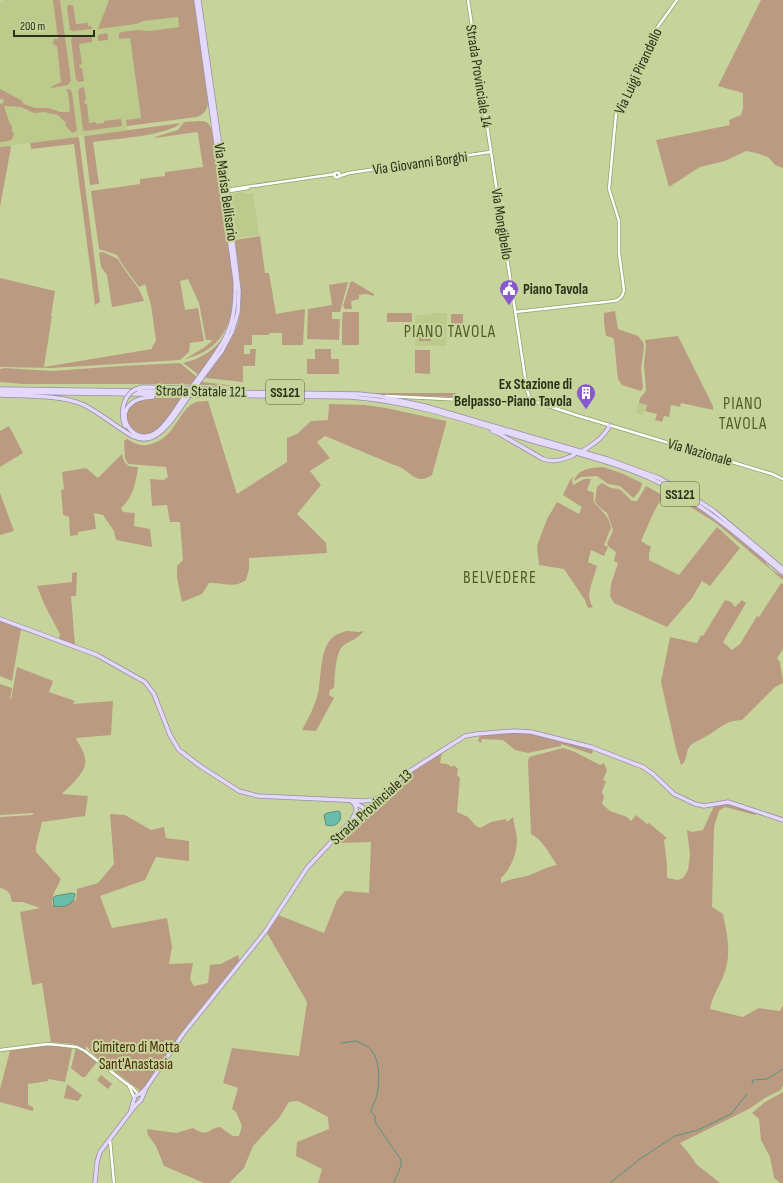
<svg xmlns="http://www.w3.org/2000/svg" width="783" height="1183" viewBox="0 0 783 1183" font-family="'Sofia Sans Condensed',sans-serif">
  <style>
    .built { fill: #bccb8b }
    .green { fill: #ba9b82 }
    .water { fill: #6abcab; stroke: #57927f }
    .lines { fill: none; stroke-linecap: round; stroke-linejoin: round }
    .stream { stroke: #57927f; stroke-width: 1 }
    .minor-casing { stroke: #94a16b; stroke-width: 4 }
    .major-casing { stroke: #978daa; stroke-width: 5 }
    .minor { stroke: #fff; stroke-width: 2.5 }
    .major { stroke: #e4d9fb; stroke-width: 3.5 }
    .major-bridge-casing { stroke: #978daa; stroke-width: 5; stroke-linecap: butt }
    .major-bridge { stroke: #e4d9fb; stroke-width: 3.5 }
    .labels { text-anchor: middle; stroke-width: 4; stroke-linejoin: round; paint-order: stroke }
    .shield { fill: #c6d49b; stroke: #59603f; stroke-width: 1 }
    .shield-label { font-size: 14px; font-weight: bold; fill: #2a2f18 }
    .street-label { font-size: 15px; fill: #2a2f18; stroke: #c6d49b }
    .poi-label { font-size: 15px; font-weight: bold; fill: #2a2f18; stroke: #c6d49b; text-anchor: start }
    .park-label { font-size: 15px; fill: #482503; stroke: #c6d49b }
    .quarter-label { font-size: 17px; letter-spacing: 1px; fill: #515b27; stroke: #c6d49b }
  </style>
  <rect width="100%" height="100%" fill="#c6d49b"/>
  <!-- built -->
  <path class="built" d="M4,0H109L103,15L136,24L144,21L178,17L179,27L150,31H129L141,118L126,121L128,130L0,147V3Z
    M242,192L245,194L253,193L259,235L236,238L232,198L235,193Z
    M431,313H447L446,346H415V315H431Z
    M639,403L645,405L643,415L637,413L636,411Z"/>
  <!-- green -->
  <path class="green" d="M53,0H60L71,81L68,85L52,88L51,87L61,82L57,46L53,44L54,39H58Z
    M109,0H194L208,103C207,111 204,114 197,117L127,126L126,120L141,118L130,38L119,39V34L121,32L137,30L150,31L179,27L178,17L144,21L136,24L98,29Z
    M761,0H783V168L775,165L768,157L756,153L746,151L725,161L700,167L669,187L656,140L730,125L729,120L741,115L743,108V93L718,86Z
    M68,5H73L76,24L88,23V26H91L92,29L73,31L70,30L67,8Z
    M106,33L108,35V40L98,41V35Z
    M89,35L92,38V42L79,44L82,64L79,65L80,68H82L84,81L79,82L76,80L71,39L73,37Z
    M84,87L86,100L84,101L85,104H87L89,123L96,122V124L104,123V121L121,119L122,126L85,131L83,130L78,91L80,88Z
    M0,89L21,100L24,104L35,108H49L60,112H69L70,110L68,93L66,89H69L72,92L77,131L72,133L65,125L66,123L58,115L44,112L34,113L21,107L4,106L10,124L12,125V132H14C13,142 9,141 0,142V104L4,103L3,99H0Z
    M202,121C209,122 211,126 212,132C216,159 219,187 224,214C231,263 254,343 185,359L205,347L213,340H206L199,303L188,279L180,281L185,310L198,308L204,341L190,343L189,352L180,360L52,368L0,367V278L55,291L51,316H52L44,367L152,349V347L156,341L151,305L145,284L139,287L122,264L117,255L99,249L91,191L140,184V179L165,176V172L203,167L198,134L197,132L155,138V137L178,130L184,122Z
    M181,123C167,136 113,139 93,142L99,184L90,185L84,137L85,136Z
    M77,137L79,138L100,302L95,305L74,144L31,149L30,143Z
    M10,146L11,147L0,207V147Z
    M260,236L265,273H269L276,314L305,309L303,345H282V333H269V335H252V345H244V354H250V349H256L255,366H243V382L206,378V376C218,360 232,343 238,323C245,297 238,266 235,240Z
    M103,252L118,259C125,273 140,286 144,301L112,307L107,275L101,267L99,253Z
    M352,281L374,294V296L366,294L359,295V299L351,301L352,309H345L343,306L350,283Z
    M348,282L340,312H332V319H340L339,340L307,339L308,309L332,305L329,285Z
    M615,311L618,329L638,336L643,342L644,347L641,369L643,387L641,391L622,385L618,379L617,371L614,339L611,337L606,336L604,322V313Z
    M343,312H359V345H343L342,344V321Z
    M387,313H412V322H387Z
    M451,314H463V328H451Z
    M419,334H431V341H419Z
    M678,336L713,406V410L681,403L680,407L671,405L669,417L664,416L662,422L655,420L657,414L645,411L647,405L639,403L640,398L646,391L644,364L646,346L645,340Z
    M223,338L220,345L199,375L183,363C200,359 212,352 223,338Z
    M315,349H331V359H339V374H307V359H315Z
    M415,350H430V374L415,373Z
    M180,363L203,382L236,386L177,384H23L0,382V369L5,368L52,371L121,366Z
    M364,393H456L455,397L389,395Z
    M151,398H182C174,408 167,422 157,430C134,446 114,413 135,402C140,399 146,399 151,398Z
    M208,401L237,494L287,462V438L297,434L311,421L328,420L329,404L365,405L386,408L446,421V424L432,475C414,487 410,468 394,465L325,436L317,442L330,458L310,471L321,485L297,514L326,543L327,553L249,558V569L246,580C233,589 224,582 209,583L202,594L182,602L177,578V566L183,560L180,522H170L167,505L152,506L150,479L164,480L168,477L166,467L128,464L125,458L124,441L127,439C135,444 142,447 151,444C177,437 177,410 196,402C200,401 204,401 208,401Z
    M9,426L23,453L0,467V431Z
    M122,454C124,464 127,467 138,467C136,483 133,497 121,508L123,512L135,513L134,526L150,529L152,547L116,540L114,531L103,515L94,513L96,529L78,532V535L70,536L69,517L63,515L61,490L64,489L62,472L86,468L98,478Z
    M603,467L621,473L642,483C642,488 637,495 633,498L632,497L620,486L608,484L597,476L581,477L574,481C579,468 591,468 603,467Z
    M575,476L572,480L573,485L584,479H591L587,490L594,493C592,506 597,504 604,513C608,517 610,523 611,528L604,545L608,547L604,556L591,550L588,562L597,566C594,579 584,596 593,607L589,608L587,606L585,600L564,569L539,565L537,546L547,519L557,502L579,514L582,507L563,495L570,480Z
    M602,483L611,488L619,489L622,491L632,501H637L646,486L664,496C654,508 648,526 641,541L651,547L649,554V560L679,575L717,527L740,548L710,586L702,581L692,598L667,627L614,603L610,596L611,584L618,563L614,561L616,552L609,547L607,544L613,530L607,513L597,505L595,501L597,487L600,484Z
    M0,493L14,531L0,535Z
    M687,500L717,522L764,560C769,569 775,572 783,576V580L716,523L689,506L686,503Z
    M77,572L76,596H71L75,645L59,639L60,634L45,606L37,586L72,582V573Z
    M781,583L783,584V649L777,658L780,662C780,669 783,674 783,683L775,687L742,720C723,721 719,730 703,738C699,741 693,742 690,746C685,752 688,761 681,765L676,749L661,682L670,637L697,643L701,635L703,636L725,600L731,602L735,607L742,600L746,603L723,642L732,650L740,644L757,616L759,617Z
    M0,621L21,629L12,681L0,676Z
    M347,631L359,632L364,631C356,640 353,639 344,645C335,651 335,678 334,688L330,690L329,695L334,698L316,731L302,730C309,717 315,706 318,693C322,676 319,644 336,635C339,633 344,632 347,631Z
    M17,667L53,681L49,692L75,701L73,704L113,701L111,735L76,738C79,745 87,755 85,764C84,774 69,787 62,794L88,796L85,816L42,822L36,846V852L61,879L53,895L52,905L76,900L77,889L98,883L114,864L110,814L125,815L151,830L164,827L166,838L189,841V861L156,857L145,880L100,896L112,928L167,918L172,947L169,964L193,963L190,979L194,986L208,983L210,965L221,964L238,955L240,961L183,1032L142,1092L102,1062L89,1050V1049L86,1046V1050L73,1044L51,1042L42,983L32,985L20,912L40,908L23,902H12C10,893 9,890 0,888V817L32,815L34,813L0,815V684L12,688L10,699H11Z
    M514,733L532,734L592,749L593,751L592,754L561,744V746L528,753L515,750L503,740L482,739L481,743L478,741L480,735Z
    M563,748L575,752L600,765L604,763L607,770L603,780L606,781L602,792L604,797L602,804L610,811L627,817L631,821L636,815L647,824L649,823L667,838L664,840L667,865V878L678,880L683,878L688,870L690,855L687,830L692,832L703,830L714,806L730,804L756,812L755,815L725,807L719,811L714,827L712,907L723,914C727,934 732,954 724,974C720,986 712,996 710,1009L743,1017L759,1008L780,1011L783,1005V1085L781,1090L765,1098L749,1109L680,1143L691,1156L696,1164L720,1183H318L322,1169L296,1156L297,1142L329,1129L328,1117L298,1101L289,1102L279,1118L253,1146L244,1168L229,1183H204L164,1166L156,1146L148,1135L147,1129L176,1133L193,1128C209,1138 207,1129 220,1127L233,1136H239L242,1126L236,1112L232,1109L238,1088L223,1083L232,1048L299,1056L307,1002L267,933L278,915L324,933L337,900L345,891L369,893L371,842L339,843L335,841L352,824L385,799L402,779L442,752L440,763L447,764L452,767L454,765L458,769L457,775L460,778L457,812L468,817L475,825L480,828L491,822L506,819L507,822L513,817C514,825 517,833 517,840C517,853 511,869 501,878V883C509,880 515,878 523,877C535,874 545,867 557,865C549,854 544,841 531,834L528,762L529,757Z
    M45,1045L71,1047L72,1050L65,1082L48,1079V1081L28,1084V1105L33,1107V1111L0,1102V1089L10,1051Z
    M76,1048L84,1052L97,1062L85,1077H82L71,1068L75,1051Z
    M101,1075L112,1084L108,1089L97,1080Z
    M67,1084L82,1095L78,1101L64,1098Z
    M783,1092V1183H780L774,1178L770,1157L761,1140L759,1119L752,1113L765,1102Z"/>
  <!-- water -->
  <path class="water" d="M338,811L340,812C343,822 335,828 326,825L324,815L327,813Z
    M72,893L75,894C74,905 64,908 54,906L53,898L55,896Z"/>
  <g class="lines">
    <!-- stream -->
    <path class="stream" d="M341,1043L357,1041C361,1044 369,1046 372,1051C380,1061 380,1083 377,1094C376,1101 372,1105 371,1112L375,1116V1122L401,1160C402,1168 396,1175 394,1183
      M752,1084L753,1080L767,1079L783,1069
      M610,1183L640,1159L675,1136L698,1130L731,1114L747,1094"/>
    <!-- minor casing -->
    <g class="minor-casing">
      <path id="minor" d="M468,0L527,390L530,399
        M334.5 175a2.5 2.5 0 1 1 5 0a2.5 2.5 0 1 1-5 0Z
        M340,176L349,173L490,152
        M223,185L225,189L230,191L248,188
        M226,190L335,174
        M515,312L614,301C620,300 623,296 624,290L619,253V221L609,189L616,114L654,32L677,0
        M386,396L525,403
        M530,400L579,416L772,474L783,479
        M519,401L526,398L530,399V402L528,403H525L524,399
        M0,1050L48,1044L77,1047L85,1051L127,1084L132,1087L138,1094
        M128,1084L134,1097
        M110,1140L114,1183"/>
    </g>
    <!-- major casing -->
    <g class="major-casing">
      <path id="major" d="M196,0L235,280C237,325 227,338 202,373
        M199,0L228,202L239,291L238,312L232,332L222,351L204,375
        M0,389L359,394L379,396L425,406L607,459L659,478L691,496L714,511L783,569
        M136,389L143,387L220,389
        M0,392L350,397C411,401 471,422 529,440C578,454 630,465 675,491C714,513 748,544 783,573
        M1,395C26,396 62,395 84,405C102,414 117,428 134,437
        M153,397C103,398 130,453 158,431C168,423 176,408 184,397
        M125,426C121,416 122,406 127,397
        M492,431L498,433L543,459C555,463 564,459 574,455
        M133,436C157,450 177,413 188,397
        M584,450C595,443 604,437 610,425
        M0,619L97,655L145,682L154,694L170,735L179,750L200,766L239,791L258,796L363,801L373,800L382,796
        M352,802L357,804L367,810
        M351,821C354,815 359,810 354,804
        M131,1110L135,1096L140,1094L146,1088L183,1034L265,932L307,868L349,823L382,798L402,776L465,736L477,734L514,731L531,732L591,747L643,767L653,774L674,794L695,804L704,806L728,802L783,820
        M95,1183L97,1162L100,1152L135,1106L141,1100L145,1091"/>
    </g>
    <!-- minor -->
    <use href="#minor" class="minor"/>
    <!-- major -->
    <use href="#major" class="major"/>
    <!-- major-bridge casing -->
    <g class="major-bridge-casing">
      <path id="major-bridge" d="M127,397L131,392L136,389
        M184,397L202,373
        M188,397L204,375"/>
    </g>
    <!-- major-bridge -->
    <use href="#major-bridge" class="major-bridge"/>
  </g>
  <!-- icons -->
  <defs>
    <g id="civic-pin" transform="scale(1)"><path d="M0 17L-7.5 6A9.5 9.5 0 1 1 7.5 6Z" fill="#8858d1" stroke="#c6d49b"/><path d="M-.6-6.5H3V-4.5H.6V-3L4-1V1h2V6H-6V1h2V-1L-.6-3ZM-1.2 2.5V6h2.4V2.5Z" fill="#fff"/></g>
    <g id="building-pin" transform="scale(1)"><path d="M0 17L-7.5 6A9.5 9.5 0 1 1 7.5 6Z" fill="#8858d1" stroke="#c6d49b"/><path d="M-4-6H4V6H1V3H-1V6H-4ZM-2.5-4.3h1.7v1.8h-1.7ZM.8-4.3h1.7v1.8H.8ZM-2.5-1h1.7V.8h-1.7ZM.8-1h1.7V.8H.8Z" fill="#fff"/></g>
  </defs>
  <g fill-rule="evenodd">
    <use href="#civic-pin" x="509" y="289"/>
    <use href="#building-pin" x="586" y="393"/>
  </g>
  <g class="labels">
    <!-- shield labels -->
    <g class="shield">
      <rect x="266" y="380" width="38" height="24" rx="3"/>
      <rect x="661" y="482" width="38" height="24" rx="3"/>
    </g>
    <g class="shield-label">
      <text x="285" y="397">SS121</text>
      <text x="680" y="499">SS121</text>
    </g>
    <!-- street labels -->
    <g class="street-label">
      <text transform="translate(638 71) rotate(-65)" y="5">Via Luigi Pirandello</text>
      <text transform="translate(479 76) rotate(81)" y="5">Strada Provinciale 14</text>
      <text transform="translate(420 163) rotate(-8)" y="5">Via Giovanni Borghi</text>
      <text transform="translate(226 192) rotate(82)" y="5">Via Marisa Bellisario</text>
      <text transform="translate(502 224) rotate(81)" y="5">Via Mongibello</text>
      <text transform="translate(201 391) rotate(1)" y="5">Strada Statale 121</text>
      <text transform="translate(700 452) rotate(16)" y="5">Via Nazionale</text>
      <text transform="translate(371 807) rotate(-42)" y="5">Strada Provinciale 13</text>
    </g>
    <!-- poi labels -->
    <g class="poi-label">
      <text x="523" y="294">Piano Tavola</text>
      <text x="572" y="389" text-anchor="end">Ex Stazione di<tspan x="572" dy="17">Belpasso-Piano Tavola</tspan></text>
    </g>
    <!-- park labels -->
    <g class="park-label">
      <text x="136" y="1052">Cimitero di Motta<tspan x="136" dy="17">Sant'Anastasia</tspan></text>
    </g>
    <!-- quarter labels -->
    <g class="quarter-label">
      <text x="450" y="337">PIANO TAVOLA</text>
      <text x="743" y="409">PIANO<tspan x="743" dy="20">TAVOLA</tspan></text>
      <text x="500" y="583">BELVEDERE</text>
    </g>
  </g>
  <!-- scale -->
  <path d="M14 30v6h80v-6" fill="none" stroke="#2a2f18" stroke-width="2"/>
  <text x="20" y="30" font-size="12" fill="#2a2f18" stroke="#c6d49b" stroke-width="3" paint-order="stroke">200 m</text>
</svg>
